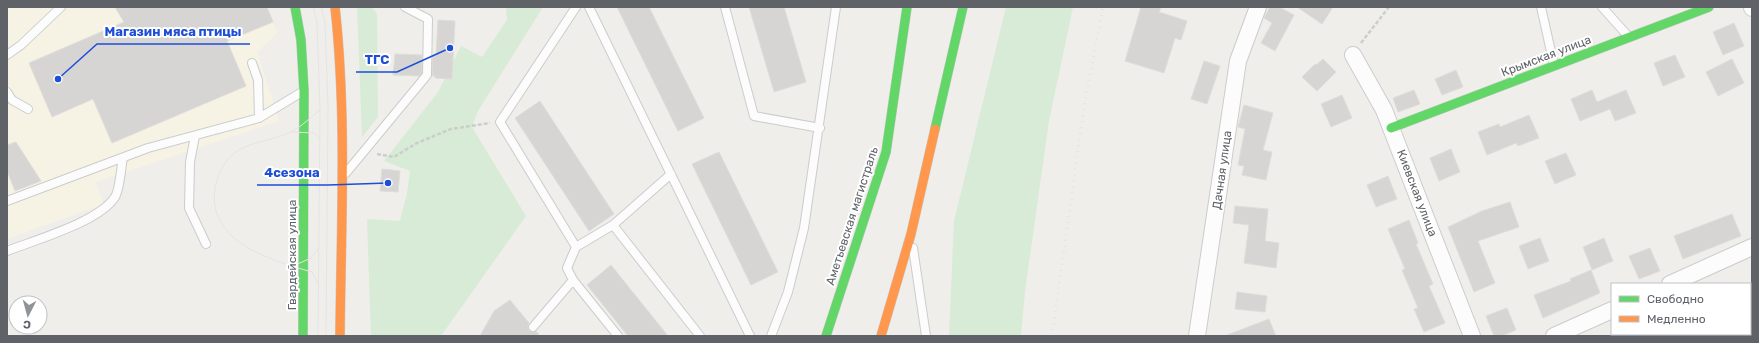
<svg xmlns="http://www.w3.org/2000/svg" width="1759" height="343" viewBox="0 0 1759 343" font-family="Rubik,sans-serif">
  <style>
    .commercial { fill: #f7f3e4 }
    .green { fill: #d8ebd6 }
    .building { fill: #d6d5d3; stroke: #deddd9 }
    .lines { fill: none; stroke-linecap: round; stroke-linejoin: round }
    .lane-casing { stroke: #cbcccc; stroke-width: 10 }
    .street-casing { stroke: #cbcccc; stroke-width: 18 }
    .fast-casing { stroke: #cacacb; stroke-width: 10 }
    .slow-casing { stroke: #cacacb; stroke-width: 10 }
    .path { stroke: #cacfcc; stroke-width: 2.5; stroke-dasharray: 4 2; stroke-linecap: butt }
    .lane { stroke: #fdfcfc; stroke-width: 8 }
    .street { stroke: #fdfcfc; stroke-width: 16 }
    .fast { stroke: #63d668; stroke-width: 9 }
    .slow { stroke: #ff974d; stroke-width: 9 }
    .tram { stroke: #e4e4e4; stroke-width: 1 }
    .rail { stroke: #e4e4e4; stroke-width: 3; stroke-dasharray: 1 5; stroke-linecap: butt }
    .labels { text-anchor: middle; stroke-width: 4; stroke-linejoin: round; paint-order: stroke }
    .street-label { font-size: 12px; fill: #5f6368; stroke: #fff }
    .leader { fill: none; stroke: #1d4ed8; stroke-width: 1.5 }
    .callout-dot { fill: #1d4ed8; stroke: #fff; stroke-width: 1.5 }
    .callout-label { font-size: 13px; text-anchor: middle; font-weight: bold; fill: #1d4ed8; stroke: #fff; stroke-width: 4; stroke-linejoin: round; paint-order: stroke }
  </style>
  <rect width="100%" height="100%" fill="#efeeea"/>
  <!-- commercial -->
  <path class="commercial" d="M7,7H267L277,33L257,52L279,121L96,182L103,204L7,239Z"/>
  <!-- green -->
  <path class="green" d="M357,7H372L377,14L378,117L362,137Z
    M506,7H543L478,111L472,127L526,216L441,336H371L367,219L400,221L407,193L410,171L384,161L438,92L461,46L482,57L507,20Z
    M1006,7H1073L1049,121L1025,291L1021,336H949L954,221Z"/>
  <!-- building -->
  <path class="building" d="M115,7H267L273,22L227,41L246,86L112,143L93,99L52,117L29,63L124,22Z
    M617,7H649L704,118L678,131Z
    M749,7H784L806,82L774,92Z
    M1141,7H1161L1159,12L1187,21L1181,40L1175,38L1164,73L1125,61Z
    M1270,7H1279L1294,15L1275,51L1261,43L1272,23L1264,18Z
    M1297,7H1333L1322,24Z
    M438,20L455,21L452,79L435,78V76H432L433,55L436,56Z
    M1734,23L1744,46L1723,55L1713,32Z
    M395,54L422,55V73L419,76L393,75Z
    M1675,55L1685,77L1663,86L1654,63Z
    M1323,59L1336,72L1317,91L1302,77L1315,64L1316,65Z
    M1732,59L1744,83L1718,96L1706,72Z
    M1204,61L1220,66L1207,104L1191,99Z
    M1456,70L1463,87L1442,95L1435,79Z
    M1414,90L1420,104L1398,112L1393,98Z
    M1592,90L1597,102L1626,90L1636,113L1615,121L1610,109L1580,121L1571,99Z
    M1342,95L1352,118L1331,127L1321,104Z
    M540,101L614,214L589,231L515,118Z
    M1244,105L1273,113L1263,150L1272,152L1266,180L1242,175L1244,166L1238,165L1245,129L1238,127Z
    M1529,115L1539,138L1518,146L1516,143L1487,155L1478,132L1499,124L1500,127Z
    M16,142L41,181L15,191L7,171V145Z
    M1451,149L1460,172L1439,181L1430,158Z
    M719,152L778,272L751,285L692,164Z
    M1566,153L1576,175L1555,184L1545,161Z
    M382,169L400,171L398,192L380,191Z
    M1388,176L1397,199L1376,207L1367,185Z
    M1510,202L1519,227L1478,241L1495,283L1474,292L1448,227L1482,211Z
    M1235,206L1268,209L1265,241L1279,243L1276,268L1244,263L1249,225L1233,223Z
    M1732,214L1741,236L1683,259L1674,236Z
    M1409,220L1418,243L1416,244L1433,284L1429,286L1445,323L1424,332L1414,309L1418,308L1402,270L1405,269L1388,229Z
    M1540,238L1549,261L1528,269L1519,246Z
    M1604,238L1613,261L1592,270L1583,247Z
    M1650,248L1660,271L1639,279L1629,256Z
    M611,265L668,336H628L587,285Z
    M1591,270L1600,293L1543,318L1534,295L1571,281L1570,279Z
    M1237,292L1267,296L1265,312L1235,309Z
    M510,300L529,323L528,326L529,331H536L540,336H480L494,311Z
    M1507,308L1516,330L1502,336H1494L1486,316Z
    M1269,319L1276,336H1227V335Z"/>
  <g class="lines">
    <!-- lane casing -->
    <g class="lane-casing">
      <path id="lane" d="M576,7L500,122L576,247
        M589,7L750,336
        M725,7L754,116L820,128
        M1541,7L1554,65
        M1602,7L1628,36
        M7,55L21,45L61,7
        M252,63L258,80L259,118
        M7,92L12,100L28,109
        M195,136L190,162L189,208L206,244
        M346,173L427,75L428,19L405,7
        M7,201L148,148L259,118L302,92
        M613,225L700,336
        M913,248L926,336
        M7,251C35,240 99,222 115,197C120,189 121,167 123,158
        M533,327L573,280
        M618,336L573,280L567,268L576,247L613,225L671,174
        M771,336L788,292L804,228L836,7"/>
    </g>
    <!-- street casing -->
    <g class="street-casing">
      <path id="street" d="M1752,7V8
        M1353,55L1384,110L1472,336
        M1670,284L1752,247
        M1197,336L1238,61L1258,7
        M1554,336L1612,310"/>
    </g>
    <!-- fast casing -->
    <g class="fast-casing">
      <path id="fast" d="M295,7L301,40L304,91L303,336
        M1391,128L1709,7
        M935,129L963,7
        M826,336L886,152L907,7"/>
    </g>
    <!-- slow casing -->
    <g class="slow-casing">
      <path id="slow" d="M335,7C347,116 341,227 340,336
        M881,336L911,234L935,129"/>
    </g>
    <!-- path -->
    <path class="path" d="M1361,43L1389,7
      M377,154L394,157L417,143L451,129L490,123"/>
    <!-- lane -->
    <use href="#lane" class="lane"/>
    <!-- street -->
    <use href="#street" class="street"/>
    <!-- fast -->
    <use href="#fast" class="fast"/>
    <!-- slow -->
    <use href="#slow" class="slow"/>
    <!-- tram -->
    <path class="tram" d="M313,7L317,22L320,110L318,336
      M321,7L325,22L328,108L326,336
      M291,132L314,133L321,140
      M291,267L311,258L319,248
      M318,283L312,272C270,260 203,241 216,184C219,172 227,156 239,150C255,141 274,140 291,132C301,127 311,117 320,110"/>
    <!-- rail -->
    <path class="rail" d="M1052,336L1084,107L1103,7"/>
  </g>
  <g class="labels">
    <!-- street labels -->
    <g class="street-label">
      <text transform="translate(1546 56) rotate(-21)" y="4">Крымская улица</text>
      <text transform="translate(1222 170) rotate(-82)" y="4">Дачная улица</text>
      <text transform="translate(1417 193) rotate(69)" y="4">Киевская улица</text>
      <text transform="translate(852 216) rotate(-72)" y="4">Аметьевская магистраль</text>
      <text transform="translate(292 255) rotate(-90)" y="4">Гвардейская улица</text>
    </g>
  </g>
  <!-- callouts -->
  <path class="leader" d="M58 79L97 44H250M450 48L397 72H356M388 183L328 185H257"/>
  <g class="callout-dot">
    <circle cx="58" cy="79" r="4"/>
    <circle cx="450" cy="48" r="4"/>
    <circle cx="388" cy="183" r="4"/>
  </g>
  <g class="callout-label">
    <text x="173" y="36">Магазин мяса птицы</text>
    <text x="377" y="64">ТГС</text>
    <text x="292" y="177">4сезона</text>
  </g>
  <!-- border -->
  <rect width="1759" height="343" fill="none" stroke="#5f6368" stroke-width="16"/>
  <!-- legend -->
  <rect x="1611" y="283" width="140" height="52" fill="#ffffff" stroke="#bfc1c3"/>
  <rect x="1619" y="296" width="20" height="6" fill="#63d668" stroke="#bfc1c3"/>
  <text x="1647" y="303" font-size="12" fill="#5f6368">Свободно</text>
  <rect x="1619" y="316" width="20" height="6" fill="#ff974d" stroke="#bfc1c3"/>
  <text x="1647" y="323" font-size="12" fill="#5f6368">Медленно</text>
  <!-- north arrow -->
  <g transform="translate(28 315) rotate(186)"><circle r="19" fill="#ffffff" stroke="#bfc1c3"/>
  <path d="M0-3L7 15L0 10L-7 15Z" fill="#919496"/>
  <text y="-6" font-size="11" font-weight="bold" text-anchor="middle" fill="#5f6368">С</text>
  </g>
</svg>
